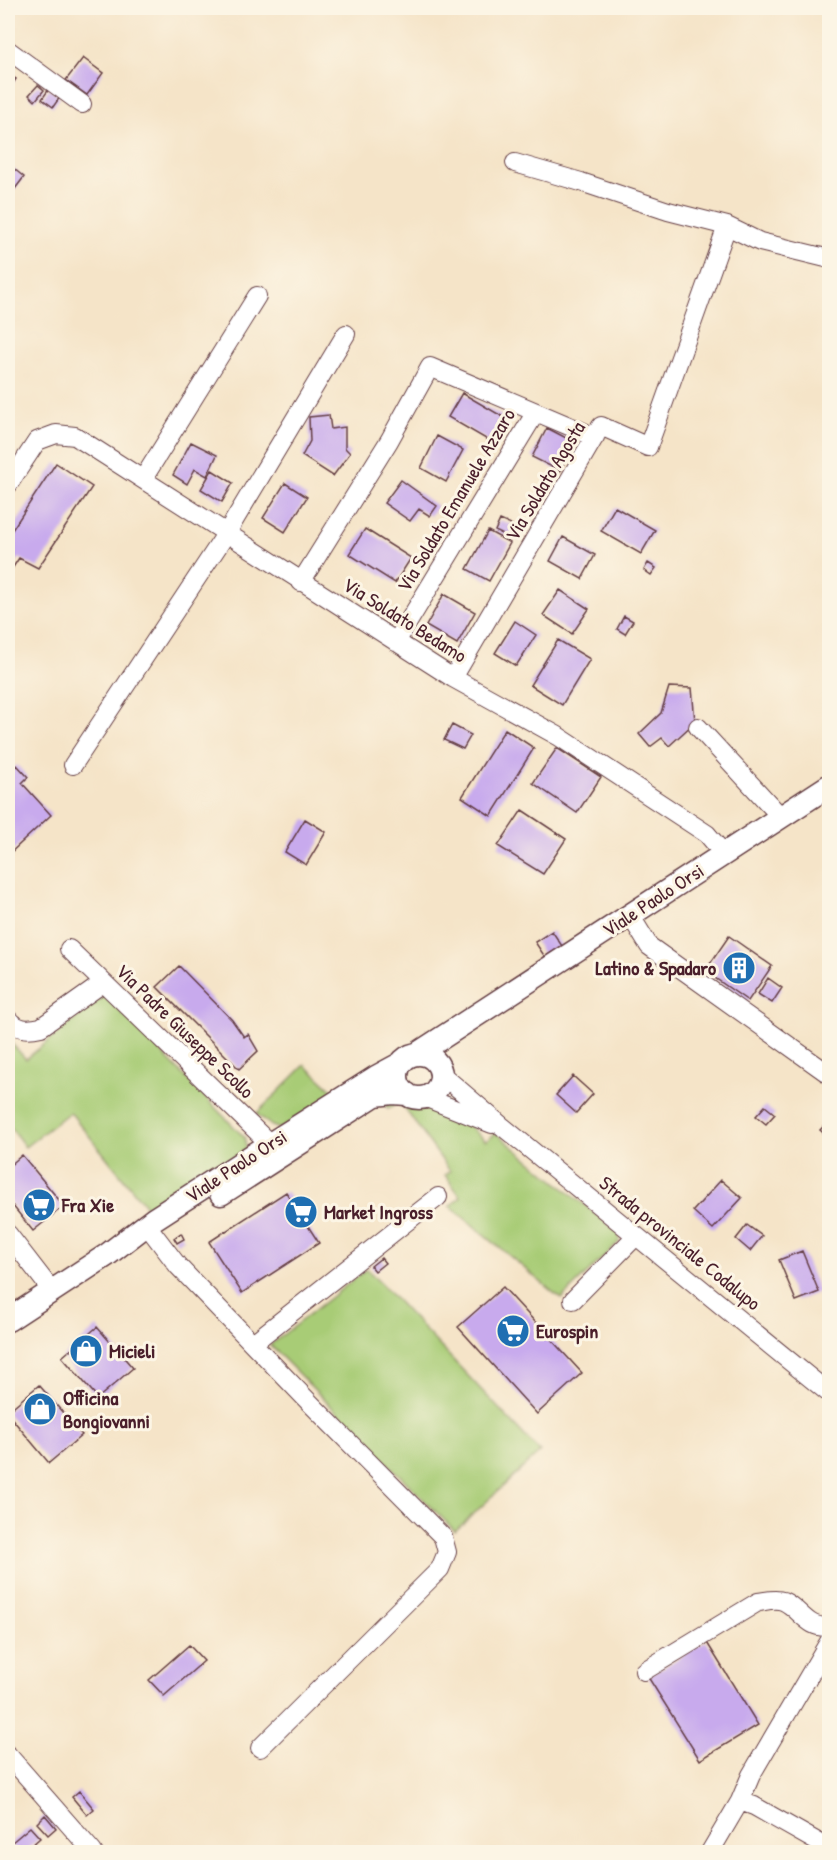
<svg xmlns="http://www.w3.org/2000/svg" width="837" height="1860" viewBox="0 0 837 1860" font-family="'Patrick Hand',sans-serif">
  <style>
    .green { fill: #a8cc76; stroke: #797650; stroke-width: 1.5 }
    .building { fill: #c8aaed }
    .lines { fill: none; stroke-linecap: round; stroke-linejoin: round }
    .minor-casing { stroke: #643d43; stroke-width: 20 }
    .major-casing { stroke: #643d43; stroke-width: 25 }
    .minor { stroke: #fff; stroke-width: 18 }
    .major { stroke: #fff; stroke-width: 22 }
    .labels { text-anchor: middle; stroke-width: 6; stroke-linejoin: round; paint-order: stroke }
    .street-label { font-size: 20px; fill: #4a1f2b; stroke: #fcf5e5 }
    .poi-label { font-size: 20px; font-weight: bold; fill: #4a1f2b; stroke: #fcf5e5; text-anchor: start }
  </style>
  <rect width="100%" height="100%" fill="#fcf5e5"/>
  <filter id="ink" filterUnits="userSpaceOnUse"><feTurbulence type="fractalNoise" baseFrequency=".0167" numOctaves="2"/><feDisplacementMap in="SourceGraphic" scale="12" xChannelSelector="R" yChannelSelector="G"/><feConvolveMatrix kernelMatrix="1 2 1 2 8 2 1 2 1" color-interpolation-filters="sRGB"/></filter>
  <filter id="wash" filterUnits="userSpaceOnUse"><feTurbulence type="fractalNoise" baseFrequency=".008" numOctaves="4" result="noise"/><feDisplacementMap in="SourceGraphic" scale="24" xChannelSelector="R" yChannelSelector="G"/><feGaussianBlur stdDeviation="1.35" result="paint"/><feColorMatrix in="noise" values="0 0 0 0 0 0 0 0 0 0 0 0 0 0 0 0 0 1.4 0 .05"/><feComposite in="paint" operator="in"/></filter>
  <g filter="url(#wash)">
    <rect width="100%" height="100%" fill="#f5e4c8"/>
    <!-- green -->
    <path class="green" d="M105,995L245,1138L246,1149L152,1214L70,1112L25,1147L8,1124V1040L26,1059Z
      M305,1065L336,1093L280,1129L272,1126L256,1114Z
      M382,1099L420,1104L466,1123L486,1141L496,1133L620,1234L619,1242L561,1299L450,1206L461,1197L445,1175L450,1171L400,1102L388,1109Z
      M367,1269L540,1452L455,1531L270,1345Z"/>
    <g id="blocks">
      <!-- building -->
      <path class="building" d="M83,58L103,73L87,95L66,80Z
        M8,74L16,79L8,91Z
        M38,85L44,90L35,101L29,95Z
        M49,89L60,97L53,107L42,99Z
        M13,168L24,177L8,198V175Z
        M462,393L505,418L491,442L448,417Z
        M329,415L331,429L345,427V448L350,453L333,476L302,456L310,441L309,417Z
        M547,428L574,442L560,471L532,457Z
        M437,436L463,450L446,482L421,468Z
        M191,442L217,455L207,476L195,469L187,484L173,475Z
        M56,463L92,487L38,568L19,558L8,575V536Z
        M212,470L233,483L222,502L201,489Z
        M401,480L437,506L430,516L419,509L410,521L384,503Z
        M285,483L307,497L285,532L263,518Z
        M615,507L655,530L641,554L601,531Z
        M500,520L520,529L514,540L495,531Z
        M365,529L411,558L395,583L349,554Z
        M488,531L510,543L489,581L467,569Z
        M563,537L595,555L582,579L550,561Z
        M648,563L656,568L651,575L644,570Z
        M560,590L589,609L572,634L543,615Z
        M444,594L475,612L457,644L426,626Z
        M624,616L633,621L625,634L617,629Z
        M515,621L536,635L516,666L495,653Z
        M558,640L590,659L562,705L530,685Z
        M669,687L692,688L695,722L669,746L662,738L650,747L639,734L661,713Z
        M452,725L471,735L463,749L444,740Z
        M505,729L534,748L491,816L462,797Z
        M557,748L601,777L577,813L533,783Z
        M17,765L28,777L22,783L51,815L8,855V773Z
        M522,810L566,839L543,874L498,846Z
        M305,819L326,832L306,865L285,852Z
        M552,931L562,946L545,957L535,942Z
        M729,936L772,966L748,1001L705,971Z
        M179,966L232,1020L244,1037L248,1034L258,1051L239,1069L157,987Z
        M768,978L782,988L772,1003L758,994Z
        M573,1076L593,1094L576,1113L556,1095Z
        M765,1106L775,1114L766,1124L756,1116Z
        M830,1120V1139L820,1130Z
        M22,1155L64,1206L33,1231L8,1200V1167Z
        M721,1180L742,1198L713,1229L693,1211Z
        M286,1192L319,1243L242,1293L209,1242Z
        M747,1225L762,1236L750,1251L736,1239Z
        M181,1233L184,1239L177,1243L174,1238Z
        M802,1251L819,1292L796,1301L779,1260Z
        M381,1258L385,1263L375,1271L371,1266Z
        M503,1287L582,1373L537,1414L458,1327Z
        M97,1327L133,1368L98,1398L62,1357Z
        M39,1385L82,1435L49,1463L8,1414V1411Z
        M706,1641L758,1725L700,1760L648,1677Z
        M189,1645L204,1661L164,1696L149,1680Z
        M79,1791L94,1809L87,1815L72,1797Z
        M45,1815L56,1828L48,1835L37,1823Z
        M30,1827L40,1838L24,1852H19L11,1843Z"/>
    </g>
  </g>
  <g filter="url(#ink)">
    <use href="#blocks" fill-opacity="0" stroke="#643d43" stroke-width="1.5"/>
    <g class="lines">
      <!-- minor casing -->
      <g class="minor-casing">
        <path id="minor" d="M8,50L82,104
          M515,163L581,182L668,211L727,226L760,242L830,259
          M143,479L257,296
          M8,485L37,441L56,434L75,436L453,678L558,736L707,834L724,854
          M301,582L389,441L430,367L595,437
          M396,642L536,412
          M453,678L601,426L648,447L727,226
          M698,727L781,817
          M73,765L226,534L346,334
          M630,915L649,946L830,1075
          M69,949L270,1144
          M8,1019C17,1030 28,1030 41,1027L103,983
          M440,1073L503,1127L830,1394
          M424,1097L492,1124
          M146,1224L178,1266L310,1403L443,1537L447,1552L440,1569L260,1748
          M8,1234L52,1291
          M573,1300L636,1236
          M253,1343L438,1197
          M644,1671L758,1602C766,1601 775,1598 783,1601C800,1608 808,1631 830,1626
          M8,1755L93,1852
          M740,1801L754,1806L830,1849
          M710,1852L740,1801L751,1775L830,1640"/>
      </g>
      <!-- major casing -->
      <g class="major-casing">
        <path id="major" d="M417,1054L830,785
          M397 1076a22 22 0 1 1 44 0a22 22 0 1 1-44 0Z
          M221,1194L375,1095L393,1093L407,1094
          M8,1320L107,1255L154,1219L270,1144L376,1077L400,1064"/>
      </g>
      <!-- minor -->
      <use href="#minor" class="minor"/>
      <!-- major -->
      <use href="#major" class="major"/>
    </g>
  </g>
  <!-- icons -->
  <defs>
    <g id="building-disc" transform="scale(1.725)"><circle r="9.5" fill="#1f6fb2" stroke="#fcf5e5"/><path d="M-4-6H4V6H1V3H-1V6H-4ZM-2.5-4.3h1.7v1.8h-1.7ZM.8-4.3h1.7v1.8H.8ZM-2.5-1h1.7V.8h-1.7ZM.8-1h1.7V.8H.8Z" fill="#fff"/></g>
    <g id="supermarket-disc" transform="scale(1.725)"><circle r="9.5" fill="#1f6fb2" stroke="#fcf5e5"/><path d="M-6-5.5h2.5l.6 2H6L4.5 2H-2.5L-4.4-4H-6ZM-1.5 3.2a1.3 1.3 0 1 0 .1 0ZM3 3.2a1.3 1.3 0 1 0 .1 0Z" fill="#fff"/></g>
    <g id="shop-disc" transform="scale(1.725)"><circle r="9.5" fill="#1f6fb2" stroke="#fcf5e5"/><path d="M-5-2.5h2.3a2.7 3.5 0 0 1 5.4 0H5L5.5 6h-11ZM-1.5-2.5h3a1.5 2.3 0 0 0-3 0Z" fill="#fff"/></g>
  </defs>
  <g fill-rule="evenodd">
    <use href="#building-disc" x="739" y="968"/>
    <use href="#supermarket-disc" x="39" y="1205"/>
    <use href="#supermarket-disc" x="301" y="1212"/>
    <use href="#supermarket-disc" x="513" y="1331"/>
    <use href="#shop-disc" x="86" y="1351"/>
    <use href="#shop-disc" x="40" y="1409"/>
  </g>
  <g class="labels">
    <!-- street labels -->
    <g class="street-label">
      <text transform="translate(545 481) rotate(-59)" y="7">Via Soldato Agosta</text>
      <text transform="translate(456 500) rotate(-59)" y="7">Via Soldato Emanuele Azzaro</text>
      <text transform="translate(405 620) rotate(32)" y="7">Via Soldato Bedamo</text>
      <text transform="translate(653 900) rotate(-33)" y="7">Viale Paolo Orsi</text>
      <text transform="translate(185 1031) rotate(44)" y="7">Via Padre Giuseppe Scollo</text>
      <text transform="translate(236 1166) rotate(-33)" y="7">Viale Paolo Orsi</text>
      <text transform="translate(680 1243) rotate(39)" y="7">Strada provinciale Codalupo</text>
    </g>
    <!-- poi labels -->
    <g class="poi-label">
      <text x="716" y="975" text-anchor="end">Latino &amp; Spadaro</text>
      <text x="62" y="1212">Fra Xie</text>
      <text x="324" y="1219">Market Ingross</text>
      <text x="536" y="1338">Eurospin</text>
      <text x="109" y="1358">Micieli</text>
      <text x="63" y="1405">Officina<tspan x="63" dy="23">Bongiovanni</tspan></text>
    </g>
  </g>
  <!-- margin -->
  <rect width="837" height="1860" fill="none" stroke="#fcf5e5" stroke-width="30"/>
</svg>
